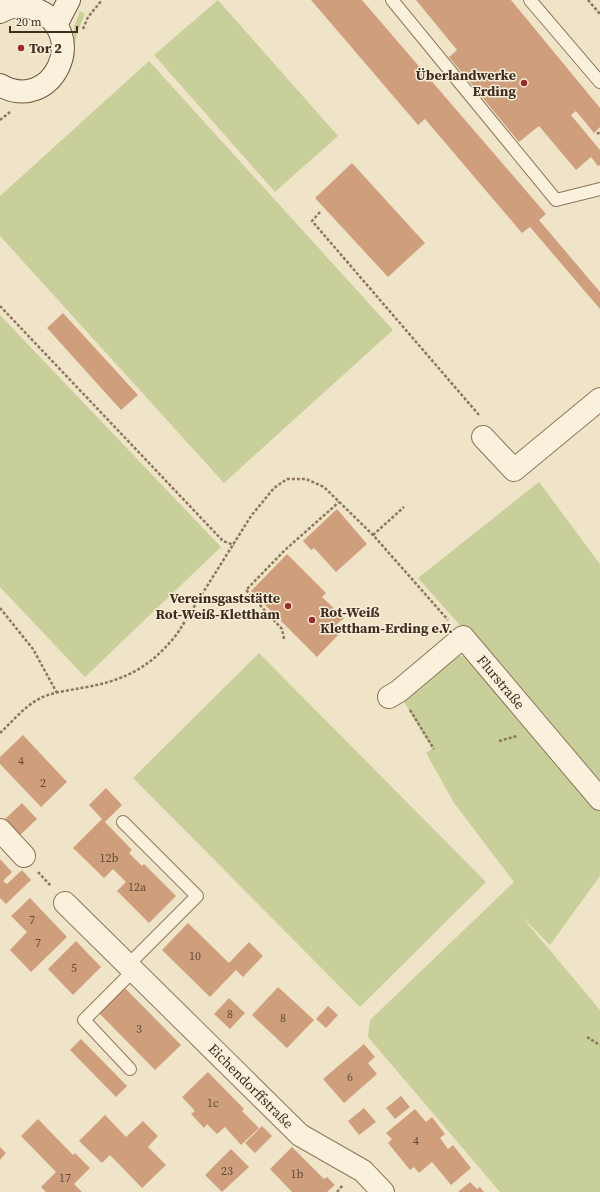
<svg xmlns="http://www.w3.org/2000/svg" width="600" height="1192" viewBox="0 0 600 1192" font-family="'Source Serif 4',serif">
  <style>
    .green { fill: #c9cf9b }
    .building { fill: #cf9f7d }
    .lines { fill: none; stroke-linecap: round; stroke-linejoin: round }
    .lane-casing { stroke: #8d765c; stroke-width: 14 }
    .street-casing { stroke: #8d765c; stroke-width: 24 }
    .secondary-casing { stroke: #6f573f; stroke-width: 24 }
    .path { stroke: #8d765c; stroke-width: 2.5; stroke-dasharray: 3 2; stroke-linecap: butt }
    .lane { stroke: #faf1dc; stroke-width: 12 }
    .street { stroke: #faf1dc; stroke-width: 22 }
    .secondary { stroke: #faf1dc; stroke-width: 22 }
    .poi-dot { fill: #9e2a2b; stroke: #f7eed8; stroke-width: 1.5 }
    .labels { text-anchor: middle; stroke-width: 3; stroke-linejoin: round; paint-order: stroke }
    .number-label { font-size: 12px; fill: #624a37 }
    .poi-label { font-size: 14px; font-weight: bold; fill: #3d2e20; stroke: #f7eed8; text-anchor: start }
    .street-label { font-size: 14px; fill: #3d2e20; stroke: #f7eed8 }
  </style>
  <rect width="100%" height="100%" fill="#f0e4c8"/>
  <!-- green -->
  <path class="green" d="M218,0L338,136L275,192L154,55Z
    M80,11L85,14L78,31L74,47L73,45L74,27Z
    M149,61L393,330L224,483L0,236V196Z
    M0,315L221,547L85,677L0,587Z
    M539,482L600,564V790L510,682L418,578Z
    M259,653L486,882L360,1007L133,778Z
    M456,656H464L472,658L600,806V876L550,945L522,917L600,1010V1192H500L368,1037L370,1020L514,882L454,803L426,753L432,749L404,702V697Z"/>
  <!-- building -->
  <path class="building" d="M311,0H362L546,214L539,220L600,292V309L530,227L522,233L425,119L418,125Z
    M416,0H511L600,108V127L594,133L576,111L571,115L600,150V165L598,166L591,157L576,170L539,126L519,142L449,57L457,50Z
    M352,163L425,243L388,277L315,198Z
    M63,313L138,395L121,410L47,328Z
    M337,509L367,544L336,572L314,548L311,550L303,541Z
    M287,554L326,593L322,597L344,618L336,625L342,631L317,657L251,591Z
    M23,735L67,782L41,807L0,764V757Z
    M106,788L122,805L105,822L132,850L129,853L142,866L144,864L176,896L149,923L117,891L126,882L113,869L104,878L73,848L102,819L89,805Z
    M22,803L37,819L19,836L4,820Z
    M0,859L12,872L3,881L7,884L22,870L31,880L6,904L0,898Z
    M30,898L67,937L31,972L10,950L27,932L11,916Z
    M188,923L229,963L249,942L263,956L243,977L236,970L210,997L162,950Z
    M76,941L101,967L73,995L48,969Z
    M124,987L181,1045L155,1070L98,1012Z
    M278,987L314,1020L287,1048L252,1015Z
    M229,998L245,1013L230,1029L214,1014Z
    M328,1006L338,1015L326,1028L316,1019Z
    M81,1039L127,1086L116,1097L70,1050Z
    M364,1044L375,1057L368,1063L377,1074L344,1103L323,1079Z
    M208,1072L244,1109L242,1111L259,1128L241,1145L225,1127L217,1134L207,1124L204,1128L191,1114L195,1111L182,1097Z
    M401,1096L410,1107L395,1119L386,1108Z
    M364,1108L376,1122L359,1135L348,1121Z
    M415,1109L426,1122L432,1117L445,1134L440,1138L448,1149L453,1145L471,1168L451,1185L432,1162L419,1173L414,1167L410,1170L388,1143L392,1139L386,1133Z
    M105,1115L126,1137L143,1121L158,1136L148,1147L166,1165L142,1188L110,1155L102,1163L79,1141Z
    M38,1119L73,1155L75,1153L90,1168L74,1184L82,1192H46L41,1187L56,1172L21,1136Z
    M262,1126L272,1136L255,1153L245,1143Z
    M0,1147L6,1153L0,1160Z
    M292,1147L324,1179L327,1177L335,1185L327,1192H292L270,1169Z
    M231,1149L249,1167L222,1192L205,1175Z
    M470,1182L477,1189L480,1187L484,1192H458Z"/>
  <g class="lines">
    <!-- lane casing -->
    <g class="lane-casing">
      <path id="lane" d="M392,0L556,200L600,189
        M530,0L600,82
        M123,822L197,896L128,965
        M130,1069L84,1020L134,970"/>
    </g>
    <!-- street casing -->
    <g class="street-casing">
      <path id="street" d="M483,437L514,470L600,399
        M389,697L399,691L463,637L600,799
        M0,830L24,856
        M65,903L300,1135L363,1171L383,1192"/>
    </g>
    <!-- secondary casing -->
    <g class="secondary-casing">
      <path id="secondary" d="M0,12C10,6 24,4 35,9C92,32 52,115 0,85
        M56,25L69,0"/>
    </g>
    <!-- path -->
    <path class="path" d="M588,0L600,14
      M83,29L88,17L102,0
      M0,120L10,112
      M597,134L600,132
      M320,212L312,221L479,415
      M0,306L223,541L234,545
      M373,535L404,507
      M0,608L33,649L57,693
      M284,639L282,629L246,590L285,550L339,502
      M410,710L434,749
      M0,733C12,722 23,708 37,700C50,692 67,691 81,688C124,681 150,668 177,634L251,516L274,488L287,479H306L324,487L373,535L448,620
      M499,741L517,736
      M38,872L51,886
      M587,1037L600,1045
      M337,1192L343,1185"/>
    <!-- lane -->
    <use href="#lane" class="lane"/>
    <!-- street -->
    <use href="#street" class="street"/>
    <!-- secondary -->
    <use href="#secondary" class="secondary"/>
  </g>
  <!-- markers -->
  <g class="poi-dot">
    <circle cx="21" cy="48" r="4"/>
    <circle cx="524" cy="83" r="4"/>
    <circle cx="288" cy="606" r="4"/>
    <circle cx="312" cy="620" r="4"/>
  </g>
  <g class="labels">
    <!-- number labels -->
    <g class="number-label">
      <text x="21" y="765">4</text>
      <text x="43" y="787">2</text>
      <text x="109" y="862">12b</text>
      <text x="137" y="891">12a</text>
      <text x="32" y="924">7</text>
      <text x="38" y="947">7</text>
      <text x="195" y="960">10</text>
      <text x="74" y="972">5</text>
      <text x="230" y="1018">8</text>
      <text x="283" y="1022">8</text>
      <text x="139" y="1033">3</text>
      <text x="350" y="1081">6</text>
      <text x="213" y="1107">1c</text>
      <text x="416" y="1145">4</text>
      <text x="227" y="1175">23</text>
      <text x="297" y="1178">1b</text>
      <text x="65" y="1182">17</text>
    </g>
    <!-- poi labels -->
    <g class="poi-label">
      <text x="29" y="53">Tor 2</text>
      <text x="516" y="80" text-anchor="end">Überlandwerke<tspan x="516" dy="16">Erding</tspan></text>
      <text x="280" y="603" text-anchor="end">Vereinsgaststätte<tspan x="280" dy="16">Rot-Weiß-Klettham</tspan></text>
      <text x="320" y="617">Rot-Weiß<tspan x="320" dy="16">Klettham-Erding e.V.</tspan></text>
    </g>
    <!-- street labels -->
    <g class="street-label">
      <text transform="translate(501 682) rotate(50)" y="5">Flurstraße</text>
      <text transform="translate(251 1086) rotate(45)" y="5">Eichendorffstraße</text>
    </g>
  </g>
  <!-- scale -->
  <path d="M10 26v6h67v-6" fill="none" stroke="#3d2e20" stroke-width="2"/>
  <text x="16" y="26" font-size="12" fill="#3d2e20" stroke="#f7eed8" stroke-width="3" paint-order="stroke">20 m</text>
</svg>
